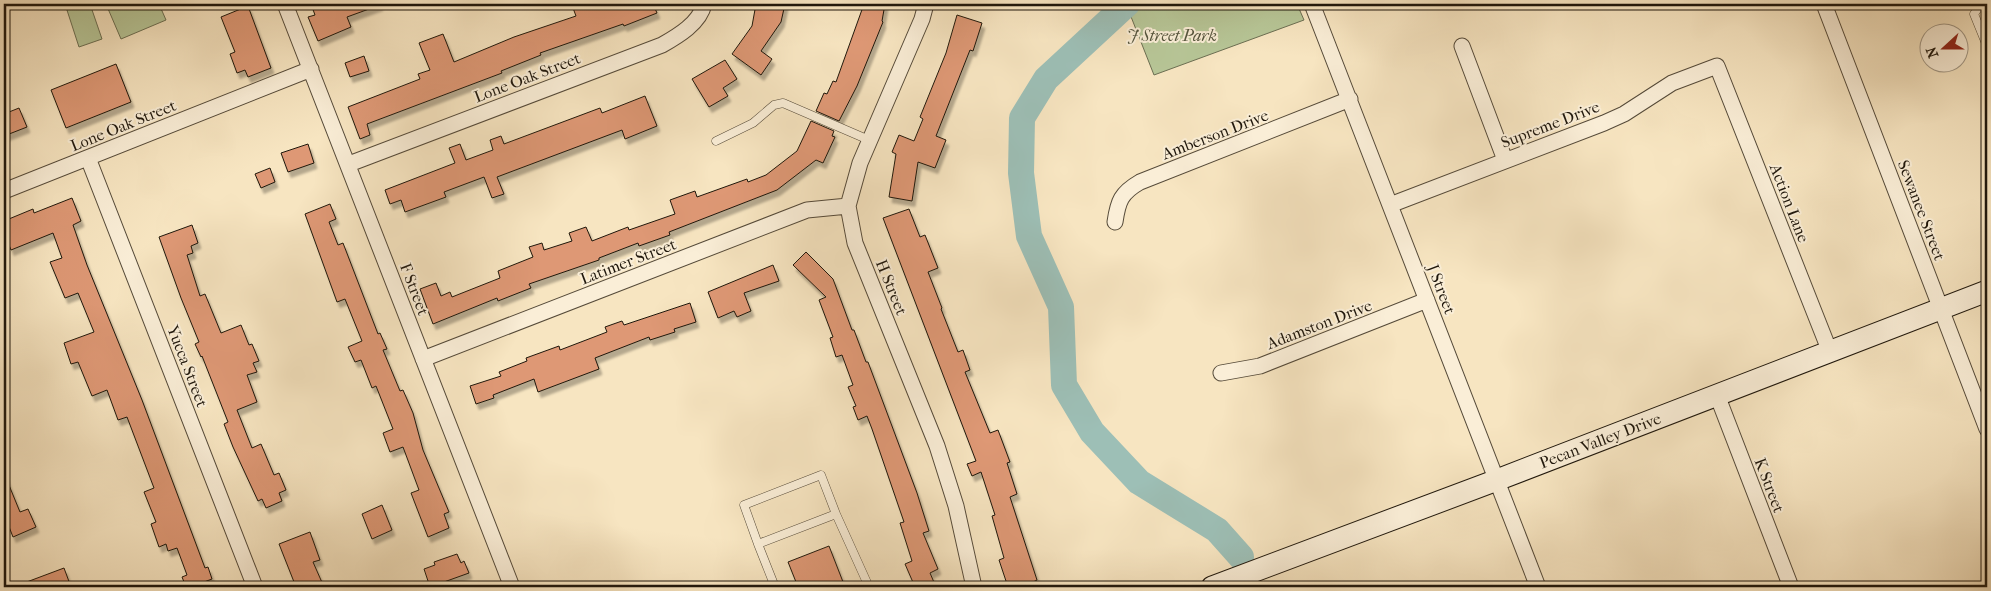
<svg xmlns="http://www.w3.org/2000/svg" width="1991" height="591" viewBox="0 0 1991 591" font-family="'IM FELL French Canon',serif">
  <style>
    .green { fill: #b7c697; stroke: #6b6e52 }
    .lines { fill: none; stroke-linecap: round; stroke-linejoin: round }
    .river { stroke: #9dbfb6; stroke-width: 26 }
    .building { fill: #de9875; stroke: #1f170c; filter: url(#shadow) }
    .lane-casing { stroke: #554a39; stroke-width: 9 }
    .street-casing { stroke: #554a39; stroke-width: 17 }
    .secondary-casing { stroke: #1f170c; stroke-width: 23 }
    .lane { stroke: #faeed7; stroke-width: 8 }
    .street { stroke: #faeed7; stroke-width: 15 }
    .secondary { stroke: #faeed7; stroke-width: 21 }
    .labels { text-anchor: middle; stroke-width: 4; stroke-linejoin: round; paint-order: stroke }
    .park-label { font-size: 16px; font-style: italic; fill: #54543d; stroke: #faeed7 }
    .street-label { font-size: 16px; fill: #1f170c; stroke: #faeed7 }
  </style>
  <defs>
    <filter id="shadow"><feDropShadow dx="3" dy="5.5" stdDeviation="1" flood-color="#0004"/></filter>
  </defs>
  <rect width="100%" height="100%" fill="#f7e5c1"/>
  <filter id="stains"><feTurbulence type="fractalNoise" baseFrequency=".004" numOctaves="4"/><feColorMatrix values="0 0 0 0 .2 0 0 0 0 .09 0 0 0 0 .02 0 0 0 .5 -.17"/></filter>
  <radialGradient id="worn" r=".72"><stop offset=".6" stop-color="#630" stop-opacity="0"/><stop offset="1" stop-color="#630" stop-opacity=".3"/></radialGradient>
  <!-- green -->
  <path class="green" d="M65,4H90L102,39L79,47Z
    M106,4H159L166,20L121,39Z
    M1126,4H1297L1304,20L1154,75Z"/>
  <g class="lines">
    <!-- river -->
    <path class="river" d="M1127,4L1046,79L1022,118L1021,173L1029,236L1061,307L1064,385L1092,432L1139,482L1217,530L1241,557"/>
  </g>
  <!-- building -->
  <path class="building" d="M311,4H380V5L347,17L351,27L318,41L308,17L315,15Z
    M585,4H609L611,8L621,4H653L657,13L624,26L623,24L540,53L541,55L501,71L502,73L367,124L370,135L360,139L348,107L420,79L418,74L430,70L419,43L443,34L454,62L514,37L576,16L573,8Z
    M756,4H785L781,22L761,51L772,59L761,75L732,54L752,26Z
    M864,4H885L882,21L883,22L857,86L839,121L816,111L824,93L827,94L833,81L836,82Z
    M248,6L271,68L248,77L245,70L237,73L230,54L235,52L221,17Z
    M957,15L982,23L973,51L970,50L936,136L946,140L935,168L918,162L912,201L889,197L896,154L892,152L899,135L914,141L923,119L920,117L946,53Z
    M364,56L369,71L350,77L345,63Z
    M725,60L737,79L723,88L728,96L709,107L692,79Z
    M116,64L131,102L66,128L51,90Z
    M645,96L657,126L625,139L622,130L497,177L504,194L492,198L484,177L444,192L446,197L405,212L401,200L390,204L385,190L455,163L449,148L460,144L466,160L493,150L490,140L501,136L504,144L600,108L602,113Z
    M19,108L27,127L4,136V114Z
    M811,121L834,131L832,136L835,137L823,163L816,160L777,190L669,232L670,235L639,246L638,243L599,258V260L529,284L531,288L498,301L497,298L433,324L420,289L436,283L441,296L450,292L452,297L500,278L498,271L533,257L529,247L542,243L544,250L572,241L569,233L586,227L592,241L628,227L629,230L675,214L670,200L695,191L697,197L747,179L748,182L766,175L797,151Z
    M308,144L314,163L288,172L281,153Z
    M270,168L275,182L261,188L255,174Z
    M72,198L81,221L73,225L87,265L142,400L205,568L208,567L212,579L204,582L206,587H186L182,577L187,575L177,548L168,551L166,544L159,547L151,524L156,522L144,492L154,488L127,417L118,420L107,390L92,396L78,362L71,364L64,343L94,332L78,293L65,298L50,262L62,258L53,233L11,250L4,233V221L33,209L34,213Z
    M330,204L336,219L329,222L338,245L343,243L378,334L380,333L387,349L383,350L400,391L403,390L413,413L423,450L449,512L444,514L449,528L428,537L411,493L419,490L403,447L390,452L383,433L393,429L376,386L372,388L361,360L355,362L348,347L362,341L345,299L337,302L305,214Z
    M909,209L920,237L925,235L938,268L928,272L942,308L941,309L958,352L963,350L970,370L965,372L990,433L998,430L1010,462L1007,463L1017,494L1010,497L1037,580L1033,582L1036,587H1008L999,560L1004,558L992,516L995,515L981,472L972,476L967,464L976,461L883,218Z
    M192,225L198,243L191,246L193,253L187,255L200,296L205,294L221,333L241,325L249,345L252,344L259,361L253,363L257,372L247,375L257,402L237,410L252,448L261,444L274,475L279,473L286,490L279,493L282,501L266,508L262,499L258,501L233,447L224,424L228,422L202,356L201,357L195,344L199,342L181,298L159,237Z
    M806,252L833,279L852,330H854L866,362H868L917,493L929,531L923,533L938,569L930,573L936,587H915L905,564L912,561L900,523L904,522L872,429L867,416L858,420L853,407L856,406L848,387L853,385L842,355L836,357L830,338L833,337L819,300L826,297L793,265Z
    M773,265L779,281L744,293L751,311L737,317L734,311L718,318L708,292Z
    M690,303L696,322L674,329L675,332L650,340L649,337L595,358L599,369L538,392L534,379L493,395L494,398L476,404L470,386L501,376L499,372L527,361L526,358L559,346L560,350L607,332L605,327L622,321L624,325Z
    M4,473L20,512L28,509L36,527L13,537L4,514Z
    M382,505L392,530L372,539L362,514Z
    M310,532L320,560L313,562L324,587H296L279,544Z
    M829,546L845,587H798L788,562Z
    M457,554L461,563L464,561L469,573L430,587L424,569L435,565L434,562Z
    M64,568L71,587H16V586Z"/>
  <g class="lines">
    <!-- lane casing -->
    <g class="lane-casing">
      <path id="lane" d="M1981,4L1974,14L1987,46
        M716,141L753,123L774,105L783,103L869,140
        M758,544L744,505L821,475L836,514
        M775,587L758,544L836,514L869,587"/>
    </g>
    <!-- street casing -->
    <g class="street-casing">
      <path id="street" d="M285,4L512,587
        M926,4L922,19L860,163L848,206L855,243L937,446L956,506L974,587
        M1312,4L1538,587
        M1824,4L1987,429
        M1462,46L1505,160
        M88,158L255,587
        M349,164L662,45C678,36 700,23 704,4
        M4,191L311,69
        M1390,205L1604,123L1624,114L1672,83L1717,66L1830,352
        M1115,222C1118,201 1121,193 1140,182L1350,99
        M423,359L807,210L848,206
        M1221,373L1260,366L1427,300
        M1717,395L1791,587"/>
    </g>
    <!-- secondary casing -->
    <g class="secondary-casing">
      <path id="secondary" d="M1212,587L1497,480L1987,291"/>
    </g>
    <!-- lane -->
    <use href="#lane" class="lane"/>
    <!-- street -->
    <use href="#street" class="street"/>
    <!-- secondary -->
    <use href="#secondary" class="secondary"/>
  </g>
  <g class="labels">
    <!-- park labels -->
    <g class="park-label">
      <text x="1172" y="41">J Street Park</text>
    </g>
    <!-- street labels -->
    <g class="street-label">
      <text transform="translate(527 77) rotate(-21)" y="6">Lone Oak Street</text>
      <text transform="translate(1550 124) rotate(-21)" y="6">Supreme Drive</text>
      <text transform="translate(123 125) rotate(-22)" y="6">Lone Oak Street</text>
      <text transform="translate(1215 134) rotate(-21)" y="6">Amberson Drive</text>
      <text transform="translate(1790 203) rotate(69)" y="6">Action Lane</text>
      <text transform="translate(1922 210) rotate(69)" y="6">Sewanee Street</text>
      <text transform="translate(628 261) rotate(-21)" y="6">Latimer Street</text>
      <text transform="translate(892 287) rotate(68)" y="6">H Street</text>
      <text transform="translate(415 289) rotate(69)" y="6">F Street</text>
      <text transform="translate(1442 289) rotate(69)" y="6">J Street</text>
      <text transform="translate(1319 324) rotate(-21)" y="6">Adamston Drive</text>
      <text transform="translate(188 366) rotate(69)" y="6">Yucca Street</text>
      <text transform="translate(1600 440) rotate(-21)" y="6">Pecan Valley Drive</text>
      <text transform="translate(1770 485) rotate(69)" y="6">K Street</text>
    </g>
  </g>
  <!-- margin -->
  <rect width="1991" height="591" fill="none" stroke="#f7e5c1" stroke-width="20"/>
  <rect x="5" y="5" width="1981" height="581" fill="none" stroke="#1f170c" stroke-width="2.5"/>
  <rect x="10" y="10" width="1971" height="571" fill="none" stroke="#1f170c"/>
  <!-- north arrow -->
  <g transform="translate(1944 48) rotate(249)"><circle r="24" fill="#faeed7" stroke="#a29886"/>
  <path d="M0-4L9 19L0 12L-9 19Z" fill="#8f2418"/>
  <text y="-8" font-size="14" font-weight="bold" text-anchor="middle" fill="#1f170c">N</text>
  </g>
  <rect width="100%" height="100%" filter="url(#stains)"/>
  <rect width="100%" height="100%" fill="url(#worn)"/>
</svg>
